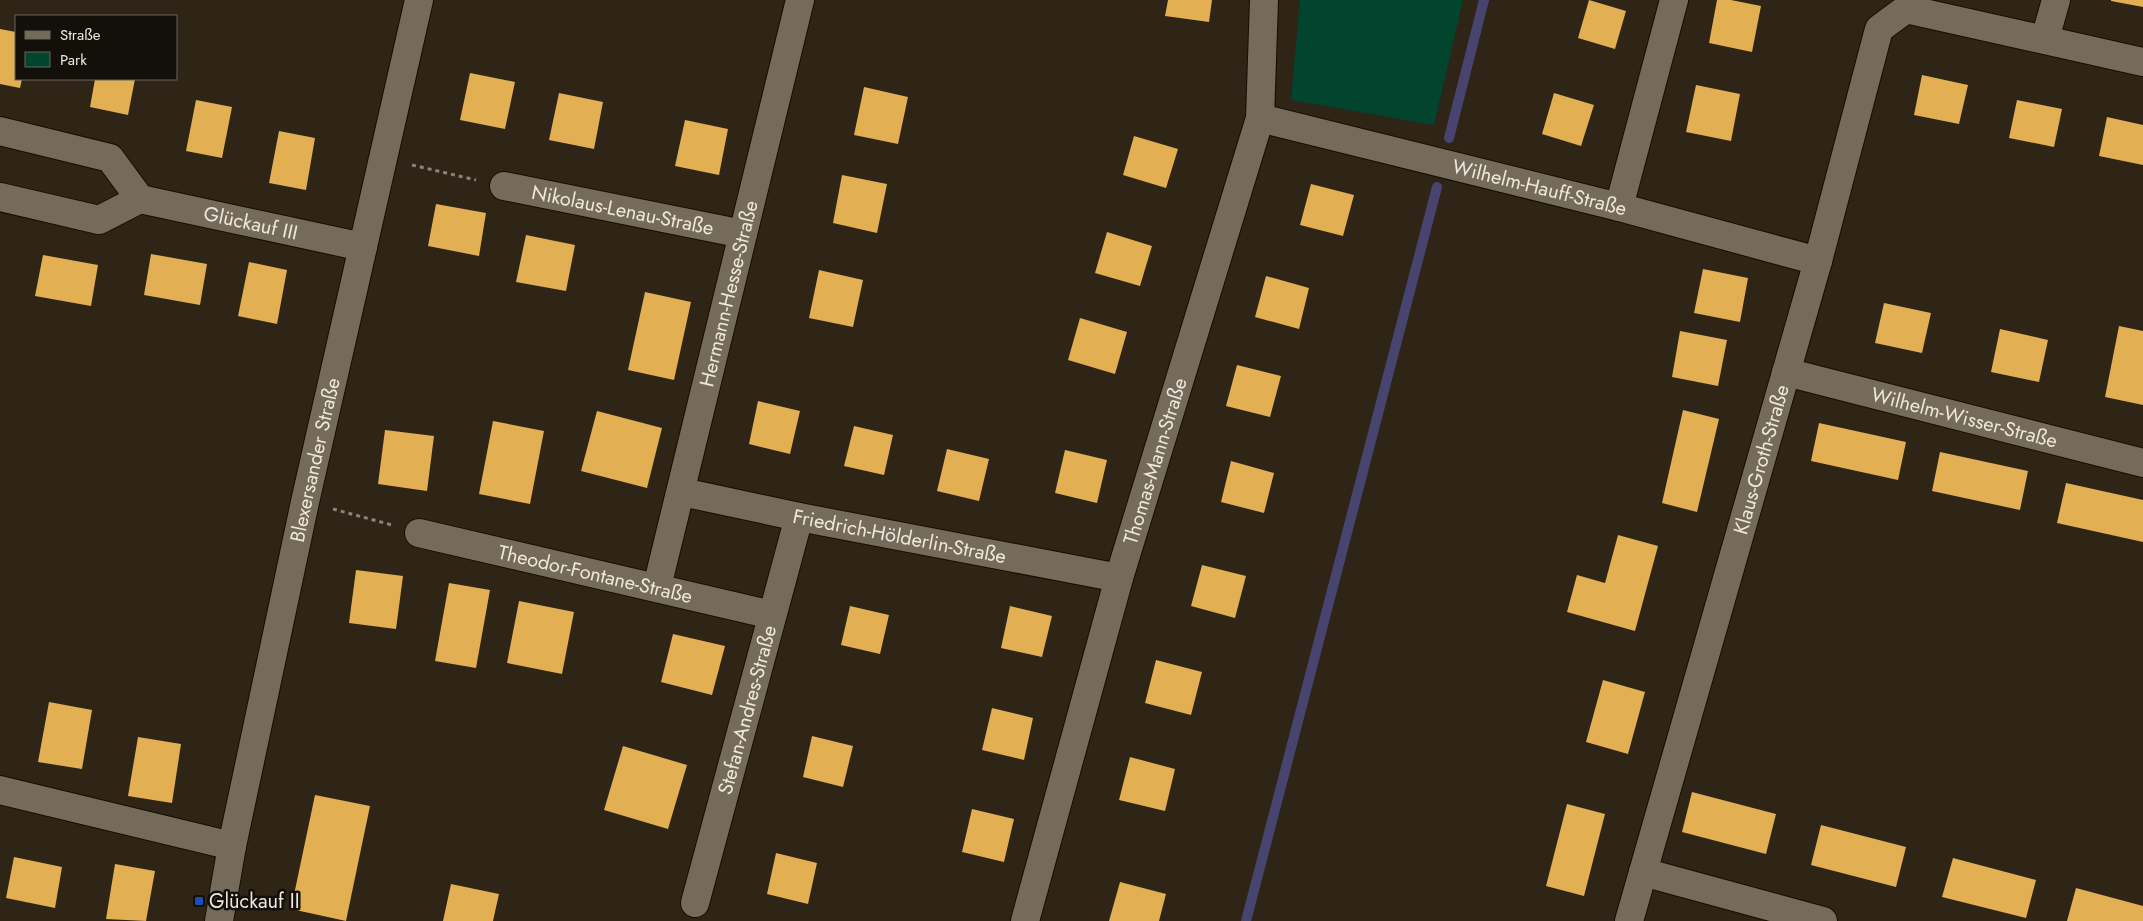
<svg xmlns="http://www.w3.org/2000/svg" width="2143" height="921" viewBox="0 0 2143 921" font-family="Jost,sans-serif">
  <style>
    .green { fill: #02442e }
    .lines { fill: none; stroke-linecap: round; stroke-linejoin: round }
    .stream { stroke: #474570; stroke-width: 10 }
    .building { fill: #e2af53 }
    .minor-casing { stroke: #160e02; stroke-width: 30 }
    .path { stroke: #8c8478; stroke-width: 3; stroke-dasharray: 4 4; stroke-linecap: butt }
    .minor { stroke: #756b5a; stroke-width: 28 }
    .transit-dot { fill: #1a4fb4; stroke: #130f09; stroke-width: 2 }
    .labels { text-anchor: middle; stroke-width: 5; stroke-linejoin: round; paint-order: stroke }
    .street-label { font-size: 20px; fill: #ede7dd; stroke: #130f09 }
    .poi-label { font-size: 20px; fill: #ede7dd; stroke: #130f09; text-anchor: start }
  </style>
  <rect width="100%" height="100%" fill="#2e2517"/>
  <!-- green -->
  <path class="green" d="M1300,0H1463L1434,125L1291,100Z"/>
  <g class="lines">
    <!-- stream -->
    <path class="stream" d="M1449,138L1484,0
      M1246,921L1437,187"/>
  </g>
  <!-- building -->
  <path class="building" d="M1168,0H1212L1209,22L1165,16Z
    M1589,0L1626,11L1615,49L1578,38Z
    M1717,0H1731L1761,6L1752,52L1709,43Z
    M2111,0H2143V7L2111,1Z
    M0,29L16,32V79H22L20,88L0,84Z
    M470,73L515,82L505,129L460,120Z
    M1922,75L1968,85L1959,124L1914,115Z
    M95,79H135L128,115L90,107Z
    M1696,85L1740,94L1731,141L1686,132Z
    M864,87L908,97L898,144L854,135Z
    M559,93L603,102L594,149L549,140Z
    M1554,93L1594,105L1581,146L1542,134Z
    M196,100L232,107L222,158L186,151Z
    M2017,100L2062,109L2054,147L2009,138Z
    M2107,117L2143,125V165L2099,156Z
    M685,120L728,129L719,175L675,166Z
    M279,131L315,138L306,190L269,183Z
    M1134,136L1178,149L1166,188L1123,175Z
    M842,175L887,184L877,233L833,223Z
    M1311,184L1354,195L1343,236L1300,225Z
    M436,204L486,213L479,256L428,246Z
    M1107,232L1152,246L1140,286L1095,273Z
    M526,235L575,245L566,291L516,282Z
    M151,254L207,264L200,305L144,295Z
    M43,255L98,265L91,306L35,296Z
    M249,262L287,270L277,324L238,316Z
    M1703,269L1748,278L1740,322L1694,313Z
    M819,270L863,280L853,327L809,318Z
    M1266,276L1309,288L1299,329L1255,317Z
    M645,292L691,302L674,380L628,370Z
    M1884,303L1931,313L1922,353L1875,343Z
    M1080,318L1127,332L1115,374L1068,360Z
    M2119,326L2143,331V405L2105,397Z
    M2000,329L2048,340L2039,382L1991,372Z
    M1680,331L1727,340L1718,386L1672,377Z
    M1237,365L1281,376L1270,417L1226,406Z
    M758,401L800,411L790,454L749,444Z
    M1683,410L1719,419L1697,512L1662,503Z
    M597,411L662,428L647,488L581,471Z
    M493,421L544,431L530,504L479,494Z
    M1819,423L1906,442L1898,480L1811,461Z
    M854,426L893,435L884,475L844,466Z
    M385,430L434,436L427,491L378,484Z
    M947,449L989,459L979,501L937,491Z
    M1065,450L1107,460L1097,503L1055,493Z
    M1940,452L2028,471L2020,510L1932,491Z
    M1231,461L1274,473L1264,513L1221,502Z
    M2066,483L2143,500V542L2057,523Z
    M1618,535L1658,546L1635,631L1567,612L1577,575L1605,583Z
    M1202,565L1246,576L1235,618L1191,606Z
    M356,570L403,576L396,629L349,623Z
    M449,583L490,590L476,668L435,661Z
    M519,601L574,612L562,674L507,663Z
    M850,606L889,615L880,654L841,645Z
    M1010,606L1052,616L1042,657L1001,648Z
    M673,634L725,646L712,695L661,682Z
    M1156,660L1202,672L1191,715L1145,703Z
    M1603,680L1645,692L1628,754L1586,742Z
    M49,702L92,710L82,769L38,762Z
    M992,708L1033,718L1024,760L982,750Z
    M812,736L853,746L843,787L803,777Z
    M138,737L181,744L172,803L128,796Z
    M623,746L687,765L668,829L604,810Z
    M1130,757L1175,769L1165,811L1119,800Z
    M1692,792L1776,814L1766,854L1682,832Z
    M315,795L370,806L346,921L291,909Z
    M1567,804L1605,814L1584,896L1546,886Z
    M972,809L1014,819L1004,862L962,852Z
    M1821,825L1906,847L1896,887L1811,865Z
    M776,853L817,863L808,904L767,894Z
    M14,857L62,867L55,908L6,898Z
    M1953,858L2036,880L2026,918L1942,897Z
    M115,864L155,871L146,921L106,919Z
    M1120,882L1166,894L1159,921H1109Z
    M451,884L499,894L493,921H443Z
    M2076,888L2143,906V921H2067Z"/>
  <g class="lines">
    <!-- minor casing -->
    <g class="minor-casing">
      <g id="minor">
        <path d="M2045,39L2056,0"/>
        <path id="s1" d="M1260,118L1619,207L1818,261"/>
        <path d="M0,131L110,158L140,199"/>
        <path id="s2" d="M504,186L743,234"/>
        <path id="s3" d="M0,197L99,220L140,199L363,247"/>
        <path d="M1619,207L1674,0"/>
        <path id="s4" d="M1786,372L2143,463"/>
        <path id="s5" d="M682,492L799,517L1119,578"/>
        <path id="s6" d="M419,533L772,615"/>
        <path id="s7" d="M657,587L800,0"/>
        <path d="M0,790L232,846"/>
        <path d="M1643,872L1823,921"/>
        <path id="s8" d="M695,903L799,517"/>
        <path id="s9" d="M219,921L232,846L305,502L419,0"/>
        <path id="s10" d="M1025,921L1119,578L1260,118L1264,0"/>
        <path id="s11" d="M1629,921L1818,261L1879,29L1906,9L2143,62"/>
      </g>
    </g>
    <!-- path -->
    <path class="path" d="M412,165L476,180
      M333,509L392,525"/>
    <!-- minor -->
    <use href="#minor" class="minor"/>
  </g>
  <!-- markers -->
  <rect class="transit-dot" x="194" y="896" width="10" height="10" rx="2.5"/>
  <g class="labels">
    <!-- street labels -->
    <g class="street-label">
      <text dy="7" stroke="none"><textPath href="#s1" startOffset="288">Wilhelm-Hauff-Straße</textPath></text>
      <text dy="7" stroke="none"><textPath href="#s2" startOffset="121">Nikolaus-Lenau-Straße</textPath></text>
      <text dy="7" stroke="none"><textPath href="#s3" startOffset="261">Glückauf III</textPath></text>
      <text dy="7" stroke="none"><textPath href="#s7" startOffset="302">Hermann-Hesse-Straße</textPath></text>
      <text dy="7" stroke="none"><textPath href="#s4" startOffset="184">Wilhelm-Wisser-Straße</textPath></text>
      <text dy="7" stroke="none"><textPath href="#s9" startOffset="471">Blexersander Straße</textPath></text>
      <text dy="7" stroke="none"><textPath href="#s11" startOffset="480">Klaus-Groth-Straße</textPath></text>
      <text dy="7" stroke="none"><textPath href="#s10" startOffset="478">Thomas-Mann-Straße</textPath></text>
      <text dy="7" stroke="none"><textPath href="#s5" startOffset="222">Friedrich-Hölderlin-Straße</textPath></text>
      <text dy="7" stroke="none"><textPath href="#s6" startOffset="181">Theodor-Fontane-Straße</textPath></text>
      <text dy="7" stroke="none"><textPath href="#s8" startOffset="200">Stefan-Andres-Straße</textPath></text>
    </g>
    <!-- poi labels -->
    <g class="poi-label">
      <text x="209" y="908">Glückauf II</text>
    </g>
  </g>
  <!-- legend -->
  <rect x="15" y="15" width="162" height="65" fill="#130f09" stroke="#6a655e"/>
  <rect x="25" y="31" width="25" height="8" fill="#756b5a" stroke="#6a655e"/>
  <text x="60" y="40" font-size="15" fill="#ede7dd">Straße</text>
  <rect x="25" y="52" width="25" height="15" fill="#02442e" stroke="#6a655e"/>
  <text x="60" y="65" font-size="15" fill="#ede7dd">Park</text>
</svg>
